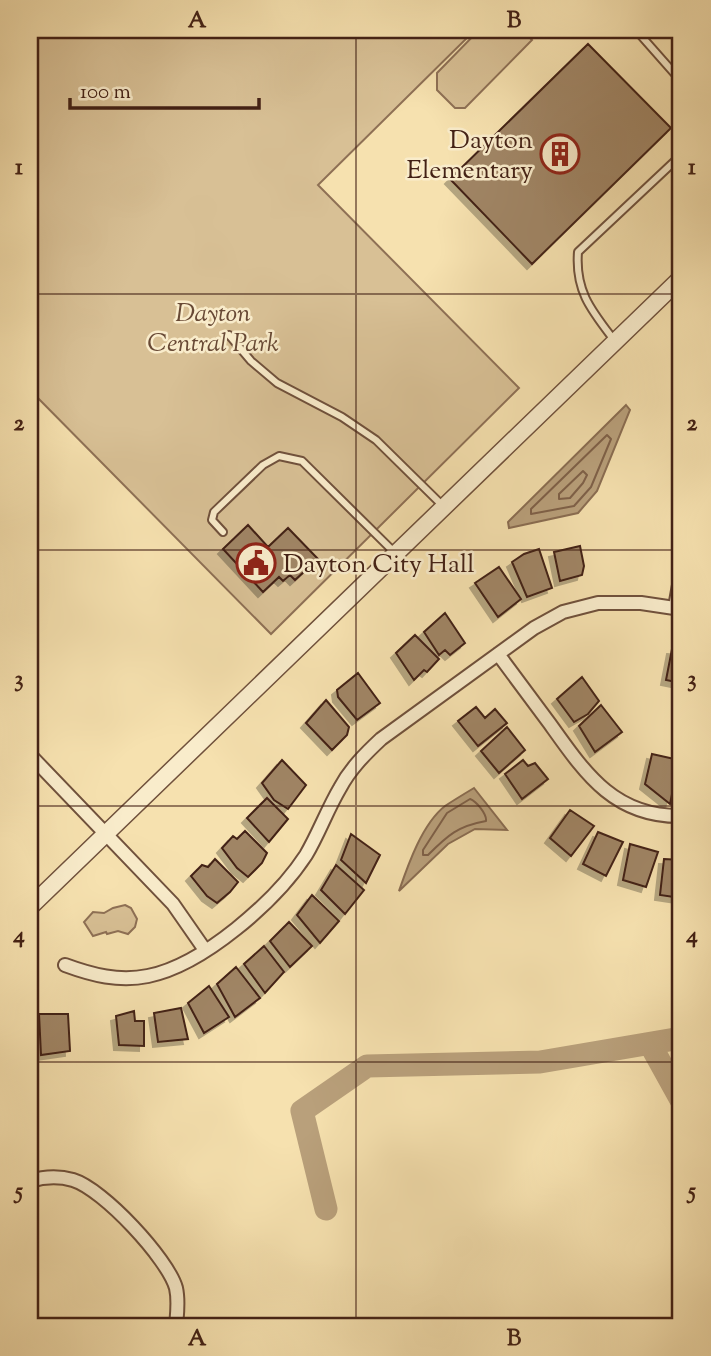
<svg xmlns="http://www.w3.org/2000/svg" width="711" height="1356" viewBox="0 0 711 1356" font-family="'Sorts Mill Goudy',serif">
  <style>
    .green { fill: #d8c095; stroke: #8e7055; stroke-width: 2 }
    .water { fill: #b9a07b; stroke: #8a6d52; stroke-width: 2 }
    .lines { fill: none; stroke-linecap: round; stroke-linejoin: round }
    .shore { stroke: #7e6048; stroke-width: 2 }
    .river { stroke: #b9a07b; stroke-width: 23 }
    .building { fill: #a08565; stroke: #432115; stroke-width: 2; filter: url(#shadow) }
    .service-casing { stroke: #70513c; stroke-width: 10 }
    .minor-casing { stroke: #70513c; stroke-width: 16 }
    .tertiary-casing { stroke: #70513c; stroke-width: 19 }
    .service { stroke: #f9eccb; stroke-width: 6 }
    .minor { stroke: #f9eccb; stroke-width: 12 }
    .tertiary { stroke: #f9eccb; stroke-width: 16 }
    .grid { fill: none; stroke: #432115; stroke-width: 2; stroke-opacity: 0.55 }
    .labels { text-anchor: middle; stroke-width: 5; stroke-linejoin: round; paint-order: stroke }
    .poi-label { font-size: 26px; fill: #432115; stroke: #f9eccb; text-anchor: end }
    .park-label { font-size: 26px; font-style: italic; fill: #684935; stroke: #f9eccb }
    .neatline { fill: none; stroke: #432115; stroke-width: 2.5 }
    .grid-label { font-size: 23px; text-anchor: middle; font-weight: bold; fill: #432115 }
  </style>
  <defs>
    <filter id="shadow"><feDropShadow dx="-5" dy="5" stdDeviation="0" flood-color="#0004"/></filter>
  </defs>
  <rect width="100%" height="100%" fill="#f6e1af"/>
  <filter id="stains"><feTurbulence type="fractalNoise" baseFrequency=".00286" numOctaves="4"/><feColorMatrix values="0 0 0 0 .2 0 0 0 0 .09 0 0 0 0 .02 0 0 0 .5 -.17"/></filter>
  <radialGradient id="worn" r=".72"><stop offset=".6" stop-color="#630" stop-opacity="0"/><stop offset="1" stop-color="#630" stop-opacity=".3"/></radialGradient>
  <!-- green -->
  <path class="green" d="M30,30H475L318,185L519,388L271,634L30,390Z
    M479,30H522L532,40L465,108H455L437,90V73Z
    M125,905L131,908L137,919L135,927L128,934L118,931L107,934L106,932L93,936L84,922L93,912L104,913L113,908Z"/>
  <!-- water -->
  <path class="water" d="M626,405L630,410L597,491L578,513L509,528L508,522Z
    M474,788L507,830L475,829L448,844L399,891C408,865 422,824 445,806C454,800 464,794 474,788Z"/>
  <g class="lines">
    <!-- shore -->
    <path class="shore" d="M607,435L611,439L591,487L574,506L531,514V509Z
      M583,471L587,475L583,483L570,498L559,499V494Z
      M470,799C476,801 487,814 486,821C458,826 448,835 428,855H423V850L447,813Z"/>
    <!-- river -->
    <path class="river" d="M650,1044L681,1100
      M326,1209L302,1111L367,1066L540,1062L681,1038"/>
  </g>
  <!-- building -->
  <path class="building" d="M588,44L671,128L532,264L450,179Z
    M248,525L268,547L288,528L318,559L295,580L290,575L283,581L279,577L263,592L223,549Z
    M580,546L584,566L582,575L560,581L554,552Z
    M539,549L552,588L527,597L512,562L524,554Z
    M499,567L521,599L498,617L475,583Z
    M445,613L465,643L450,655L445,650L439,655L424,632Z
    M415,635L439,659L427,672L424,670L414,680L396,653Z
    M672,649L681,650V683L666,680Z
    M358,673L380,703L357,720L338,697L337,690Z
    M582,677L599,701L588,714L574,722L557,699Z
    M326,700L349,727L347,735L332,750L306,723Z
    M601,705L622,732L595,752L579,726Z
    M476,707L485,718L495,709L507,723L478,746L458,721Z
    M507,727L525,750L499,773L481,751Z
    M652,754L679,760L670,804L645,784Z
    M282,760L306,785L288,809L274,800L262,783Z
    M523,760L528,766L535,763L548,779L522,799L505,774Z
    M267,798L288,819L269,842L247,818Z
    M570,810L594,826L571,856L550,838Z
    M245,831L267,853L262,863L248,877L237,868L222,848L233,836L237,839Z
    M598,832L623,842L606,876L583,864Z
    M351,834L380,855L366,883L341,860Z
    M630,844L658,852L646,887L623,880Z
    M215,859L238,882L230,892L217,903L207,896L191,876L202,865L208,867Z
    M664,859L681,860V898L660,895Z
    M336,865L364,890L345,914L321,890Z
    M312,895L339,921L320,943L297,915Z
    M289,922L312,946L290,967L270,941Z
    M264,946L284,972L265,993L244,964Z
    M236,967L260,998L235,1017L217,984Z
    M209,986L229,1017L204,1033L188,1003Z
    M181,1008L188,1039L158,1042L154,1013Z
    M134,1011L135,1021H144V1046L119,1045L116,1016Z
    M39,1014H68L70,1051L41,1055Z"/>
  <g class="lines">
    <!-- service casing -->
    <g class="service-casing">
      <path id="service" d="M636,30L681,81
        M229,335L251,361L277,383L342,417L376,440L443,506
        M614,340C591,310 575,291 578,252L678,158L681,157
        M223,532L212,520L214,512L263,465L279,456L302,461L394,552"/>
    </g>
    <!-- minor casing -->
    <g class="minor-casing">
      <path id="minor" d="M675,607L681,574
        M498,654C516,678 533,701 550,724C585,773 614,817 681,816
        M30,755L173,904L205,950
        M65,965C92,975 119,982 148,976C203,965 276,901 306,855C319,833 327,810 340,788C350,769 365,754 381,739L534,628L563,612L598,603H641L681,609
        M30,1181C43,1177 59,1176 73,1180C103,1189 168,1259 176,1288C179,1301 177,1314 176,1326"/>
    </g>
    <!-- tertiary casing -->
    <g class="tertiary-casing">
      <path id="tertiary" d="M30,907L681,278"/>
    </g>
    <!-- service -->
    <use href="#service" class="service"/>
    <!-- minor -->
    <use href="#minor" class="minor"/>
    <!-- tertiary -->
    <use href="#tertiary" class="tertiary"/>
  </g>
  <!-- grid -->
  <path class="grid" d="M356,30V1326M30,294H681M30,550H681M30,806H681M30,1062H681"/>
  <!-- icons -->
  <defs>
    <g id="building-ring" transform="scale(2.0125)"><circle r="9.5" fill="#f9eccb" stroke="#8f2418" stroke-width="1.5"/><path d="M-4-6H4V6H1V3H-1V6H-4ZM-2.5-4.3h1.7v1.8h-1.7ZM.8-4.3h1.7v1.8H.8ZM-2.5-1h1.7V.8h-1.7ZM.8-1h1.7V.8H.8Z" fill="#8f2418"/></g>
    <g id="civic-ring" transform="scale(2.0125)"><circle r="9.5" fill="#f9eccb" stroke="#8f2418" stroke-width="1.5"/><path d="M-.6-6.5H3V-4.5H.6V-3L4-1V1h2V6H-6V1h2V-1L-.6-3ZM-1.2 2.5V6h2.4V2.5Z" fill="#8f2418"/></g>
  </defs>
  <g fill-rule="evenodd">
    <use href="#building-ring" x="560" y="154"/>
    <use href="#civic-ring" x="256" y="563"/>
  </g>
  <g class="labels">
    <!-- poi labels -->
    <g class="poi-label">
      <text x="533" y="148">Dayton<tspan x="533" dy="30">Elementary</tspan></text>
      <text x="283" y="572" text-anchor="start">Dayton City Hall</text>
    </g>
    <!-- park labels -->
    <g class="park-label">
      <text x="213" y="321">Dayton<tspan x="213" dy="30">Central Park</tspan></text>
    </g>
  </g>
  <!-- margin -->
  <rect width="711" height="1356" fill="none" stroke="#f6e1af" stroke-width="77"/>
  <!-- scale -->
  <path d="M70 98v10h189v-10" fill="none" stroke="#432115" stroke-width="3.5"/>
  <text x="80" y="98" font-size="21" fill="#432115" stroke="#f9eccb" stroke-width="5" paint-order="stroke">100 m</text>
  <rect x="38" y="38" width="634" height="1280" class="neatline"/>
  <g class="grid-label">
    <text x="197" y="27">A</text>
    <text x="514" y="27">B</text>
    <text x="19" y="174">1</text>
    <text x="692" y="174">1</text>
    <text x="19" y="430">2</text>
    <text x="692" y="430">2</text>
    <text x="19" y="686">3</text>
    <text x="692" y="686">3</text>
    <text x="19" y="942">4</text>
    <text x="692" y="942">4</text>
    <text x="19" y="1198">5</text>
    <text x="692" y="1198">5</text>
    <text x="197" y="1345">A</text>
    <text x="514" y="1345">B</text>
  </g>
  <rect width="100%" height="100%" filter="url(#stains)"/>
  <rect width="100%" height="100%" fill="url(#worn)"/>
</svg>
